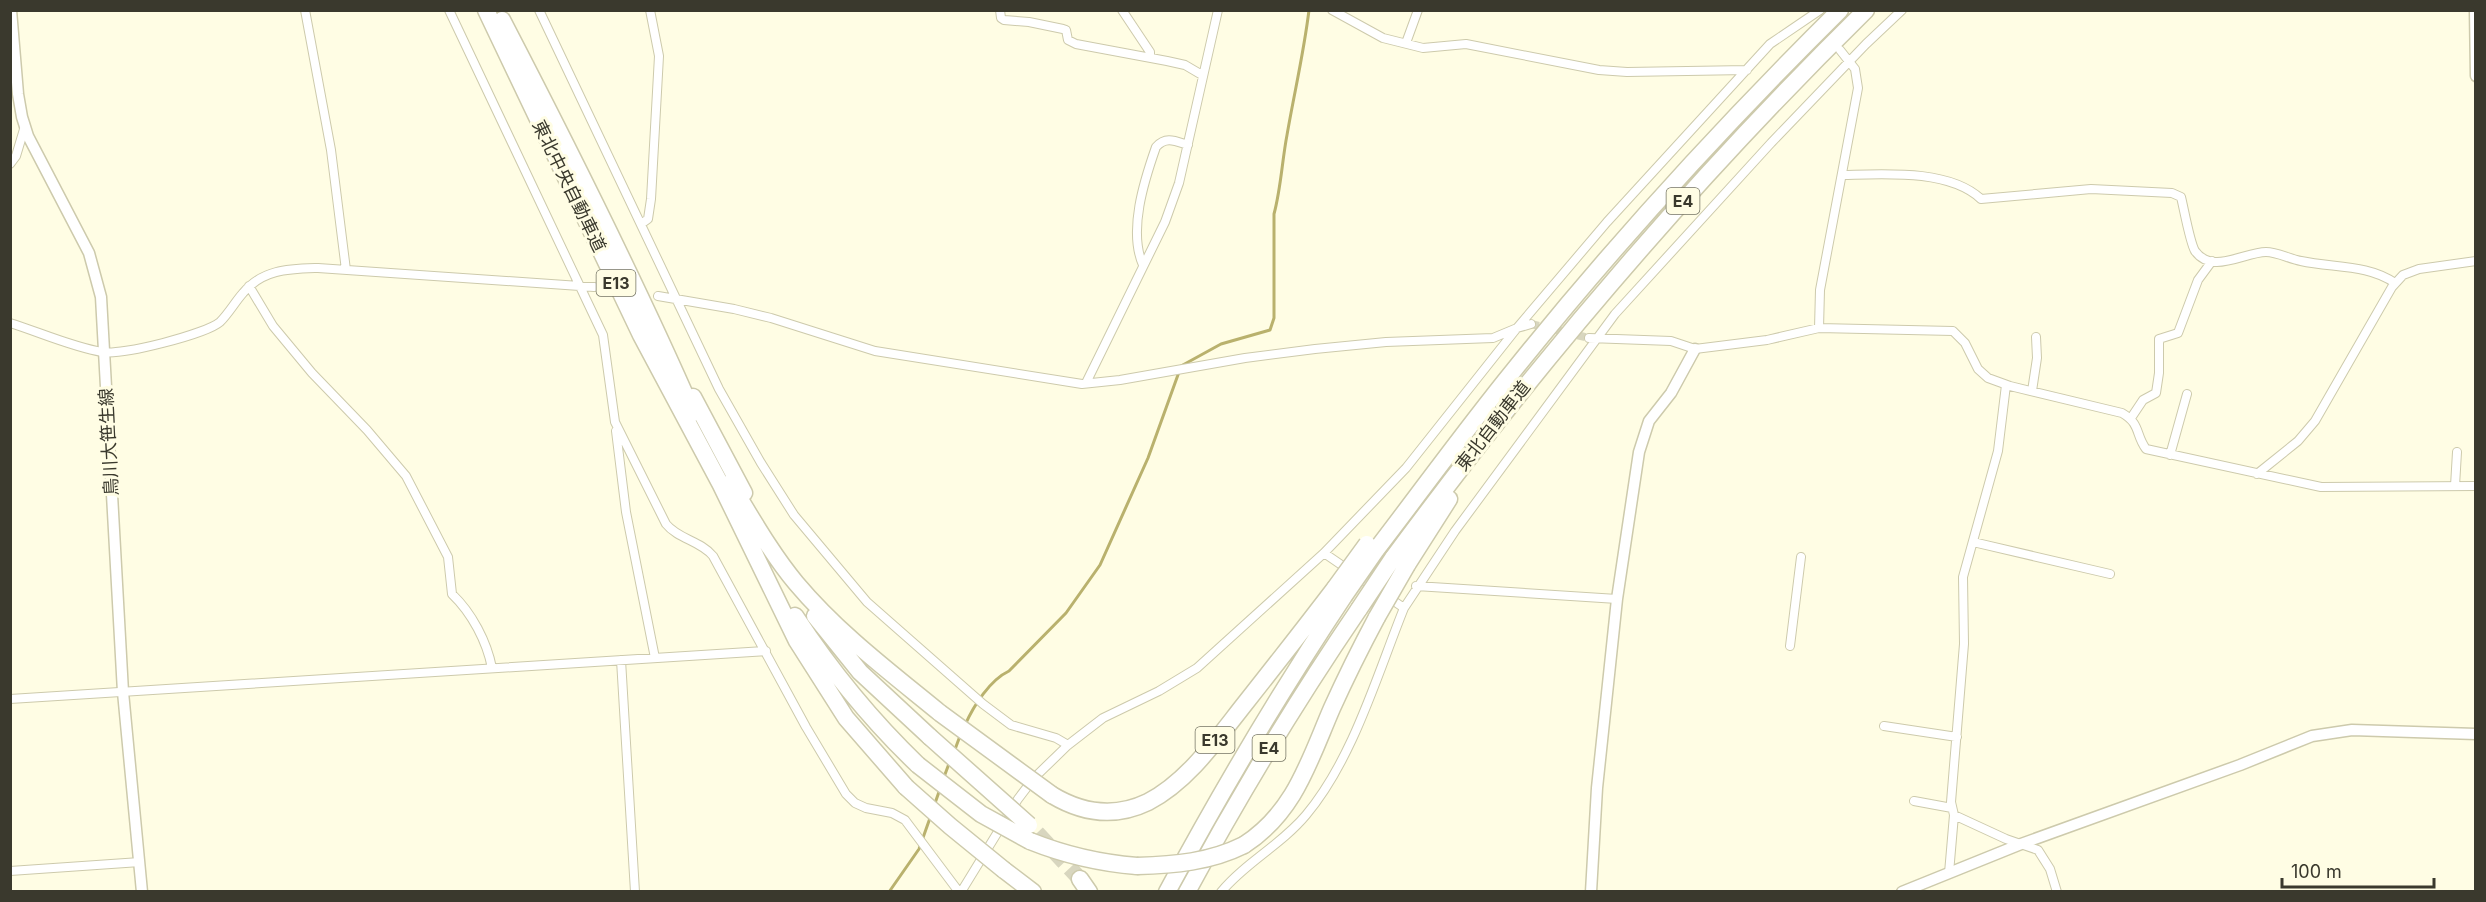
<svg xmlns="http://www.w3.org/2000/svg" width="2486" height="902" viewBox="0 0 2486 902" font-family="Inter,'Noto Sans JP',sans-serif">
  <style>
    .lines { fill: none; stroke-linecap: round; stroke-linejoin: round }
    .stream { stroke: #b9b16d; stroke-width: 3 }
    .minor-tunnel { stroke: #d8d6bf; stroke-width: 8; stroke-dasharray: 8 4; stroke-linecap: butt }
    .motorway-tunnel { stroke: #d8d6bf; stroke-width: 16; stroke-dasharray: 16 8; stroke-linecap: butt }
    .minor-casing { stroke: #cdcaac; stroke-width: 10 }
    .tertiary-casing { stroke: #cdcaac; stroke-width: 13 }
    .motorway-casing { stroke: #cdcaac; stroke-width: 19 }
    .minor { stroke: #fff; stroke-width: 8 }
    .tertiary { stroke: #fff; stroke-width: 10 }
    .motorway { stroke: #fff; stroke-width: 16 }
    .motorway-bridge-casing { stroke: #cdcaac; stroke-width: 19; stroke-linecap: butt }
    .motorway-bridge { stroke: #fff; stroke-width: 16 }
    .labels { text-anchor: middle; stroke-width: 6; stroke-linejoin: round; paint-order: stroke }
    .shield { fill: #fffde4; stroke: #757464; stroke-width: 1.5 }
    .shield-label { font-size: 16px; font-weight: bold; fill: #3a392d }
    .street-label { font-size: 18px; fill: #3a392d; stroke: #fffde4 }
  </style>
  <rect width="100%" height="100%" fill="#fffde4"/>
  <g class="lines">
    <!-- stream -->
    <path class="stream" d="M1181,366L1221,344L1270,330L1274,318V214C1281,188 1282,161 1287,135C1294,94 1304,52 1309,10
      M965,725C974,705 990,680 1009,671L1066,613L1100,565L1148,458L1179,372
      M954,752L960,736
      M944,777L950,761
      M934,806L940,789
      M889,892L919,849L930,818"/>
    <!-- minor-tunnel -->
    <path class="minor-tunnel" d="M594,287L620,291
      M1531,324L1589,338"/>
    <!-- motorway-tunnel -->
    <path class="motorway-tunnel" d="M1037,833L1080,879"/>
    <!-- minor casing -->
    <g class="minor-casing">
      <path id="minor" d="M305,10L331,150L346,270
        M449,10L603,335L615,422L666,524C678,539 701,541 713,556L806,727L846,794L855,803L866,808L892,813L905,820L959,892
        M539,10L719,389L761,463L794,515L867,602L983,704L1011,725L1056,738L1068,745
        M1000,10L1001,18L1004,20L1029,22L1063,29L1066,30L1068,40L1076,44L1167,61L1185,65L1202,75
        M1122,10L1150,52V57
        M1332,10L1383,38L1423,48L1466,44L1599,70L1627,72L1747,70
        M1406,43L1418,10
        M10,164L16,156L25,126
        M1843,175C1884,174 1949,169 1981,199L2091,189L2172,193L2181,197C2184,209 2190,243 2195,251C2212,275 2245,252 2266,252C2277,252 2290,259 2301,261C2333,268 2368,264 2395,283
        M641,224L648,219L651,199L659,56L650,10
        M1143,265C1128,231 1144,181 1156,147C1166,136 1175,141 1188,145
        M249,286L273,326L312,373L367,430L406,476L448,557L452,594C472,613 487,642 492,668
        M658,296L734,309L771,318L875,351L1082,384L1120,380L1245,358L1315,349L1386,342L1493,338L1517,328L1607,222L1770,44L1820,10
        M10,323C39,332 72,347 102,352C121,356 206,334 220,322C229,313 235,302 243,293C263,269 289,269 318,268L594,287
        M1819,328L1820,290L1858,88L1855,69L1840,50
        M1589,338L1671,341L1695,349L1767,340L1819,328L1953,331L1965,343L1978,369L1988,378L2010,386L2122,413C2141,424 2135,434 2146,449L2321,487L2476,486
        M1086,383L1165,222L1179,183L1218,10
        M2006,385L1998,451L1963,577L1964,644L1951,802L1954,815L2006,839L2038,850L2050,869L2057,892
        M2032,391L2037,358L2036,337
        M2131,418L2143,400L2156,393L2159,373V339L2178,333L2198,280L2212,261
        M616,431L626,512L655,658
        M2170,455L2187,394
        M2257,474L2298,441L2315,421L2392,287L2403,275L2419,269L2476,261
        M2455,486L2457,452
        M1973,542L2110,574
        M1324,553L1404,608
        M1416,586L1617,599
        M1790,646L1801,557
        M621,660L635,892
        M10,699L766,651
        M1884,726L1957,737
        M1914,801L1952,808
        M10,871L140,862
        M1949,873L1954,815
        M961,892L1018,799L1034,778L1068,745L1103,718L1159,691L1197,668L1324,553L1406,468L1517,328L1531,324
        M1221,892C1246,862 1281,845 1306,815C1353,759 1377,675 1404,608L1455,531L1615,314L1771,143L1866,44L1902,10"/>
    </g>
    <!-- tertiary casing -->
    <g class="tertiary-casing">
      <path id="tertiary" d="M11,10L18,94L22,117L28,136L89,253L101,297L123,692L142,892
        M2475,10L2476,76
        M1591,892L1597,788L1617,599L1639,452L1649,421L1671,393L1695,349
        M1902,892L2021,844L2240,765L2312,736L2352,730L2476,734"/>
    </g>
    <!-- motorway casing -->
    <g class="motorway-casing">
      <path id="motorway" d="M486,10L641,335L721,485L797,641L846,718L906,787
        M502,20C569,149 635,280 693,413
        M693,397L744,493
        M730,483C751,517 771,553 796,583C838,633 890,672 940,713
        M1376,550C1422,490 1466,429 1514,370C1615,244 1725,124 1840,10
        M1393,558C1537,363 1693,180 1866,10
        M1407,565L1449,499
        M795,616C831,671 871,720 918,765
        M815,616L860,672L930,737
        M1052,795C1082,813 1115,818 1148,802C1189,781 1219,736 1247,701C1277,663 1306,626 1335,588
        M1030,841C1065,855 1099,863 1137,866
        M1244,845C1295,812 1309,761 1332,708C1346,677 1361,647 1377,617
        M1004,870L1033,892
        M1080,879L1089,892
        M1167,892C1222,790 1280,692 1344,596
        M1187,892C1240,794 1297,700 1359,609"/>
    </g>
    <!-- minor -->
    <use href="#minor" class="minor"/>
    <!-- tertiary -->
    <use href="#tertiary" class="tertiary"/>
    <!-- motorway -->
    <use href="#motorway" class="motorway"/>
    <!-- motorway-bridge casing -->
    <g class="motorway-bridge-casing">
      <path id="motorway-bridge" d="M1335,588L1367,544
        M1344,596L1376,550
        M1359,609L1393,558
        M1377,617L1407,565
        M940,713L1052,795
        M930,737L1029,825
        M918,765L981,814L1030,841
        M906,787L950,826L1004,870
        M1137,866C1174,865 1210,862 1244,845"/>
    </g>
    <!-- motorway-bridge -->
    <use href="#motorway-bridge" class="motorway-bridge"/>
  </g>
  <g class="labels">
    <!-- shield labels -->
    <g class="shield">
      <rect x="1666.5" y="188" width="33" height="26" rx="4.5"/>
      <rect x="596.5" y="270" width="39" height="26" rx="4.5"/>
      <rect x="1195.5" y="727" width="39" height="26" rx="4.5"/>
      <rect x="1252.5" y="735" width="33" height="26" rx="4.5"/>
    </g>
    <g class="shield-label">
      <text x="1683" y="207">E4</text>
      <text x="616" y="289">E13</text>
      <text x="1215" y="746">E13</text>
      <text x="1269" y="754">E4</text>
    </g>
    <!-- street labels -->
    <g class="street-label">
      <text transform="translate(569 186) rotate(64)" y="6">東北中央自動車道</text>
      <text transform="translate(1493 426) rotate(-52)" y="6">東北自動車道</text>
      <text transform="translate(109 442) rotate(-93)" y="6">鳥川大笹生線</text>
    </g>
  </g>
  <!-- border -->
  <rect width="2486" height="902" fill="none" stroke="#3a392d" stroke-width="24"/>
  <!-- scale -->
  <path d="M2282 878v9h152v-9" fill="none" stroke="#3a392d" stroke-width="3"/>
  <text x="2291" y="878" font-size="18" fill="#3a392d" stroke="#fffde4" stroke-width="4.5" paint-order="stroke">100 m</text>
</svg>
